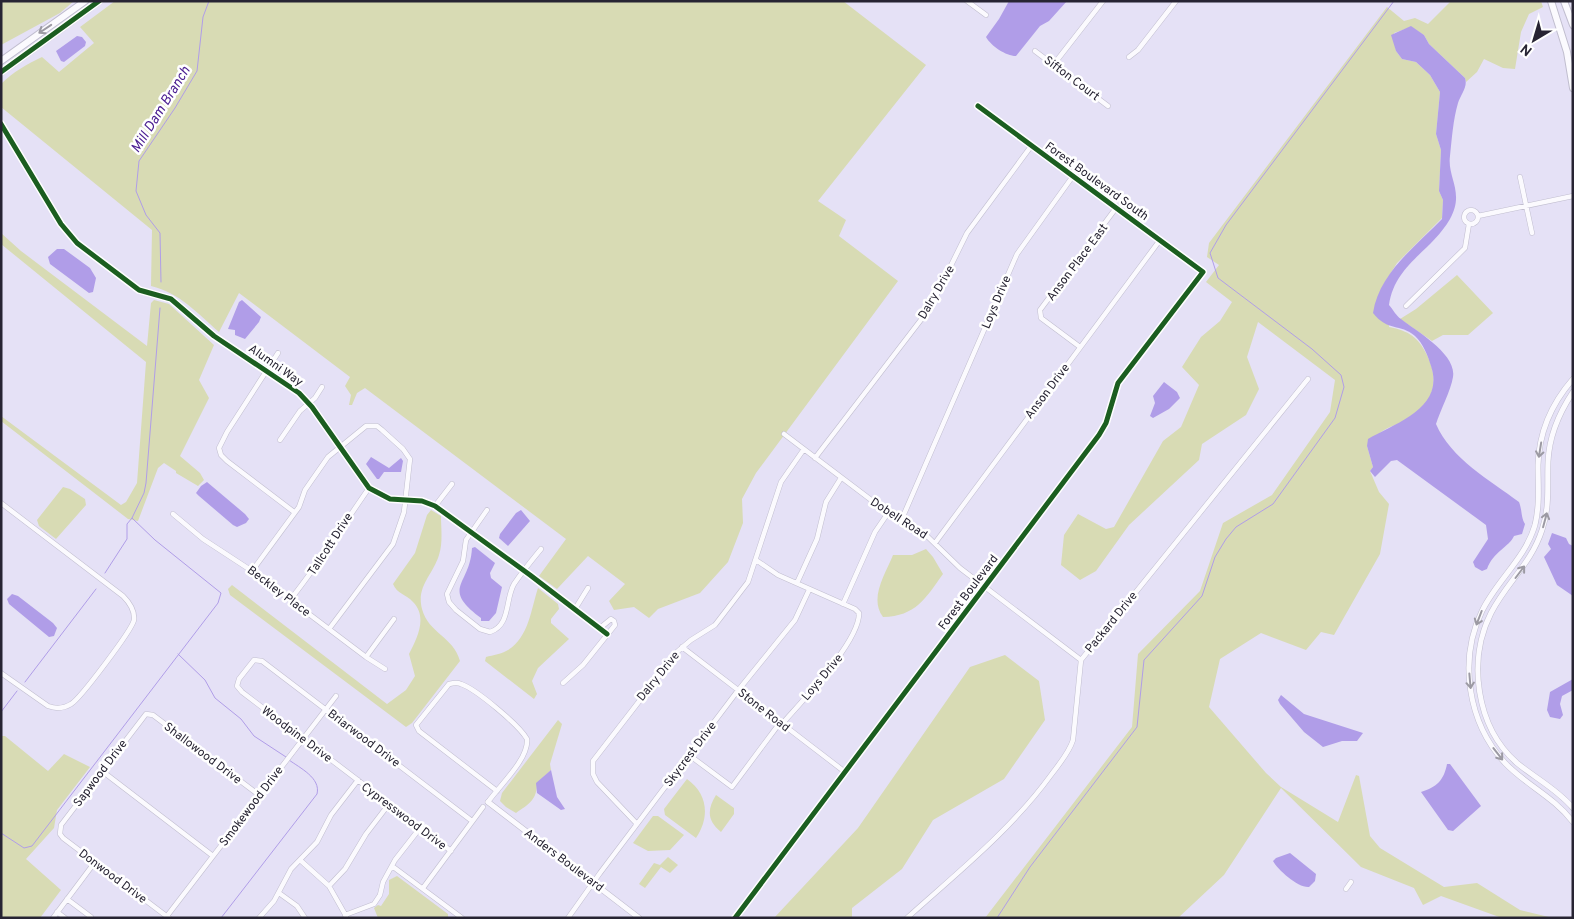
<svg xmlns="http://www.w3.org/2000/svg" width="1574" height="919" viewBox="0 0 1574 919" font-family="Overpass,sans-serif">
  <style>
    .green { fill: #d8dbb4 }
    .water { fill: #b09de8 }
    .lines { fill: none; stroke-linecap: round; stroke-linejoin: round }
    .stream { stroke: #b09de8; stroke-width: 1 }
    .minor-casing { stroke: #c1becf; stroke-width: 5.5 }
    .tertiary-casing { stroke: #c1becf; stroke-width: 6 }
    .secondary-casing { stroke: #c1becf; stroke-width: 8 }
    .minor { stroke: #fbfafe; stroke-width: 4.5 }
    .tertiary { stroke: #fbfafe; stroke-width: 5 }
    .secondary { stroke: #fbfafe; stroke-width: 6 }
    .cycleway-casing { stroke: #fff; stroke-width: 8 }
    .cycleway { stroke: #1b5e20; stroke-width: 5 }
    .oneway { stroke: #9c9aa3 }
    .labels { text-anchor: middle; stroke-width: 5; stroke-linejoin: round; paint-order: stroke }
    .street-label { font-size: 12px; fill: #272433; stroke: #fff }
    .water-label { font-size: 14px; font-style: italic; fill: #491c90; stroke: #fff }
  </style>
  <rect width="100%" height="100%" fill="#e5e1f6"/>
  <!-- green -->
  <path class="green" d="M1,1H74L60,13L1,45Z
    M115,1H843L926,65L818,201L846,220L839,236L898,281L756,473L742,499L743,523L728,562L700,593L658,609L649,618L634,607L614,610L609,601L625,584L588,556L557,589L539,576L566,539L365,388L357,393L352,405H349L351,395L345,386L350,377L239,293L219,332C197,313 180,293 151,286L152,230L1,107V84C13,72 27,64 42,57L59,72L94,43L80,27Z
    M1451,1H1541L1543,7L1529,14L1521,32L1515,69L1503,68L1484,59L1477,72L1466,82L1465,78L1429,44L1424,35L1411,27L1394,33L1396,51L1402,59L1416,62L1430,75L1440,92L1436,134L1441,150L1439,191L1443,200L1442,218L1397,263L1387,279L1389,327C1409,331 1418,337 1427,355C1439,380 1435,399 1412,417C1403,424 1390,425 1381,432C1376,436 1372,441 1367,446L1373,467L1370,471L1379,492L1389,504L1380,554L1334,635L1321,632L1306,650L1261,633L1220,659L1209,707L1266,773L1281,787L1338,822L1356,775L1359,776L1370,836L1380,848L1444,887L1477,883L1520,910L1553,918H1502L1441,896L1423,905L1414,888L1361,867L1281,788L1224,875L1178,918H985L1132,727L1138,654L1200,591L1223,523L1272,495L1330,412L1335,380L1258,322L1247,357L1259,389L1246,415L1202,444L1199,460L1129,525L1096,571L1080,580L1061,565L1064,535L1078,514L1106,529L1114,527L1163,441L1181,427L1199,385L1182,367L1201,337L1220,321L1232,302L1206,282L1219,265L1207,257L1209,243L1387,7L1404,21L1415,18L1428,24Z
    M1,233L21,251L147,346L151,303L154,300L169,304L214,345L199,380L209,398L180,456L200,473L204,480L198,486L176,473V471L164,463L158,468L138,521L128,519L1,421V416L121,505L126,502L137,483L146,362L1,244Z
    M1457,275L1493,313L1468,335H1443L1432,341L1400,319L1416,309Z
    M63,487L70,489L85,499L86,505L56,539L39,526L37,520Z
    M431,510L441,516C441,528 443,543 439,555C433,575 416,586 422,609C429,634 453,636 460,661L412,723L406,727L230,595L228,589L232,585L387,704L406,690L415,676L409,654C417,639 428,617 413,602C406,594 397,594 393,584L415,553L427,515Z
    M926,549L933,557L943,574C925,599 916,616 883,617C869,598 885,575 893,555H912Z
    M538,588L558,604L559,609L551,619V623L569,639L538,668L532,681L537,694L534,699L485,661L486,657C493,655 502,654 508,650C529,637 531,609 538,588Z
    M1005,655L1039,681L1045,720L1004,779L933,820L902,869L852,908V918H774L858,828L970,667Z
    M558,720L562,724L550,764L551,770L537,783C537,800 529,804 516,813L506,807L500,801L502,793Z
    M1,736H5L48,771L64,754L90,767L57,810L54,828L26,859L61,890L40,918H1Z
    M687,779C708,794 710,817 696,838L665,815L664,809Z
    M716,795L734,808V814L721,832C707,820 707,810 716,795Z
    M653,816H658L684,835L670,850L648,851L633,843Z
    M668,857L678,865L670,873L661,867L645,888L639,884L654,863L660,865Z
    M397,876L448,914V918H378L374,908L378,905L381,906L389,894V880Z"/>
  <!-- water -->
  <path class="water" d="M1009,1H1067L1049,21L1040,26L1016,56C1006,56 991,46 986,37L999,19Z
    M1411,26L1424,35L1429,44L1465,78C1468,87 1461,94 1458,103C1453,120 1452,138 1450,156C1447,178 1465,192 1450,219C1431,252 1395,264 1389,305C1393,309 1396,316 1401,319C1416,331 1457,354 1453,377C1451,390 1440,411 1436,424C1451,459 1490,480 1519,502C1522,509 1521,518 1525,524L1522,534L1514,536C1509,547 1493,552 1487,569L1482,571L1475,567L1473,562L1488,539L1486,525L1397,460L1391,461L1375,477L1370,471L1373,467L1367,446L1368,439C1396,423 1445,408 1431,366C1428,356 1423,343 1415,336C1400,323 1388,332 1373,313C1379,273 1416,246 1442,219L1443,200L1439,191L1441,150L1436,134L1440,92L1430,75L1416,62L1402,59L1396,51L1391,35Z
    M77,36L82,37L86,42L85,46L64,62L61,61L56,51Z
    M57,249H64L90,268L96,278L93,292L89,293L50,264L48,257Z
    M242,300L261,317L259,322L245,339L235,335V330L228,329L239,302Z
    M1164,382L1177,392L1180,398L1169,409L1153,418L1150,416L1155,403L1153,396Z
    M371,457L389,468L401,458L403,461L401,472H384L379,479H377L366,464Z
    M207,482L245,514L249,519L246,523L237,527L233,525L199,496L196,493L201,486Z
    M521,510L530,521L508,546L499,538L500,534L516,513Z
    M1552,533L1566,538L1569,544L1573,546V596L1557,585L1544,557L1551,549L1548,544Z
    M475,547L495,563L490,573L491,578L502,587L496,613L489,621H481V618C440,587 470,586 472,548Z
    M12,594L18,596L53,623L57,628L54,636L49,637L9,604L7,599Z
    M1573,679V690L1562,696L1560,704L1563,715L1560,719L1550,717L1547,710L1550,692Z
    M1281,695L1304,714L1363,733L1357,741H1342L1323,747L1304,732L1280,704L1278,700Z
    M1447,764H1450L1481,806L1453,831L1448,830L1421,792C1437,787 1444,780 1447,764Z
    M551,770L557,797L565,809L561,810L537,793L536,783Z
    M1290,853L1316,874L1315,881L1309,887C1298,888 1278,870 1273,861L1276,858Z"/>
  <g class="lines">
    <!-- stream -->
    <path class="stream" d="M161,282L160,233L146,215L136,191L139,161L175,108L197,71L203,17L209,1
      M105,573L127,539V524L132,518
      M178,654L205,680L215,698L241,719L254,736L286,757
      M25,682L96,589
      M1,712L17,691
      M1,833L24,848L32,846L218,603L221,593L155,540L132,518L144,493L146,483L160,308
      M221,918L317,794C321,778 300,768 289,760
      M997,918L1030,867L1137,727L1144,660L1202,596L1215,557L1226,539L1236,527L1273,504L1335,418L1344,387L1341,375L1312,349L1218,278L1210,253L1226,225L1394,1"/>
    <!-- minor casing -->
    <g class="minor-casing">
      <path id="minor" d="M967,1L986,15
        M1035,51L1108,106
        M1129,57L1138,50L1176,1
        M1054,64L1103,1
        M978,106L1203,272L1118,383L1106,423L1099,435L985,587
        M1,124L61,224L77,243L139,290L171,299L214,336L299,393L312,407L369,488L390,499L422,501L435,506L530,575L607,634
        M1520,177L1532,233
        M1464 217a7 7 0 1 1 14 0a7 7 0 1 1-14 0Z
        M1478,216L1573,196
        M1406,306L1465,248L1469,224
        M1080,347L1041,318L1040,310L1116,208
        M278,353L227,432L219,448L221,455L227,461L294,512
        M784,434L895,518L928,537L960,568L1081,660
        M280,440L300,411L315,398L322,387
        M815,458L930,308L967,233L1032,145
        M1,503L123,596C130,603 135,610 134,620C132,630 80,699 71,704C63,709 56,709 48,706L1,673
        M435,506L452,484
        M487,510L466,540L463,561L447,594L449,602L456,610L480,629L490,632C511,625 505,599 514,584C522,572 532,560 541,549
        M173,514L203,539L252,571L366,657L385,669
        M901,521L1017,254L1073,176
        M935,543L1160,240
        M252,571L299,507L305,490L328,457L366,426H377L382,430L403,449L410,459L404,512L393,544L329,629
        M797,583L817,539L826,502L841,478
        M290,600C319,564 343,525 369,488
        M843,604L875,532L888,513
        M575,609L588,588
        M682,647L845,772
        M366,657L394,619
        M563,683L583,665L615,625L614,621L611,619L600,628
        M689,755L732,787L776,728L782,724C801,702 860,641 859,613L855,609L778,575L756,560
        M102,771L213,856
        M488,802C499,786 529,759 527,739C519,725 476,689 461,684C457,682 453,683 449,684L416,725L419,731L497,791
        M637,824L597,782L593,774V761L678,651L691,640L715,625L748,582L781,482L804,449
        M451,851L242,692L237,686L239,679L254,660L262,661L472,821
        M300,860L329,886L346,916
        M392,866L462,918
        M329,886L345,869L366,834L389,804
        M423,888L483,807
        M1346,889L1351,882
        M279,893L297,906L305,918
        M67,899L91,917
        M57,912L65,918
        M345,915L374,904L380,895L383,882L395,860L420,828
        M167,916L336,696
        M53,918L95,862
        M169,918L63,838L60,834L61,825L146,714L153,715L259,795
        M259,918L274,901L291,869L317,842L331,815L358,780
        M568,918L600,873L736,693L795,620L809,590
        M907,918C957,873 1011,830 1051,775C1059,764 1069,753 1073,740L1081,660L1308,379"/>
    </g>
    <!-- tertiary casing -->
    <g class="tertiary-casing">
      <path id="tertiary" d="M1573,379C1552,403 1539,433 1538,465C1538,486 1540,504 1535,525C1525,559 1497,580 1482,611C1458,660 1468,723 1505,763C1526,785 1554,797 1573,822
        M1573,392C1559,413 1549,437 1548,462C1547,486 1550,507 1542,530C1531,564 1507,582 1491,613C1467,660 1476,727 1517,763C1535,778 1557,789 1573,808
        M488,802L639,918
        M735,918L985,587"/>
    </g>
    <!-- secondary casing -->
    <g class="secondary-casing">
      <path id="secondary" d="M1551,1L1567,52L1573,88
        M1564,1L1573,25
        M1,61L85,1
        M1,72L99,1"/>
    </g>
    <!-- minor -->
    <use href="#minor" class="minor"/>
    <!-- tertiary -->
    <use href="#tertiary" class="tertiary"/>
    <!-- secondary -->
    <use href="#secondary" class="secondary"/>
    <!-- cycleway casing -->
    <g class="cycleway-casing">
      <path id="cycleway" d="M1,72L99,1
        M1,124L61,224L77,243L139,290L171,299L214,336L299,393L312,407L369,488L390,499L422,501L435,506L530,575L607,634
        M735,918L1099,435L1106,423L1118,383L1203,272L978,106"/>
    </g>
    <!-- cycleway -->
    <use href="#cycleway" class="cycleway"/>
  </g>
  <!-- one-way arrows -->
  <defs><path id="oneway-shaft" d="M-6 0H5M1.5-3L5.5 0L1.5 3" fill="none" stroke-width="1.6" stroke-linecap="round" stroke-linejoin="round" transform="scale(1.25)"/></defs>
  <g class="oneway">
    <use href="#oneway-shaft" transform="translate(45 29) rotate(146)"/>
    <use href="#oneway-shaft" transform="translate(1540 450) rotate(99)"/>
    <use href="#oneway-shaft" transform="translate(1545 520) rotate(-75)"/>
    <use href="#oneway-shaft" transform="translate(1520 572) rotate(-53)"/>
    <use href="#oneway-shaft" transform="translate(1479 618) rotate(111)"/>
    <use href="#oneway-shaft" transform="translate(1470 681) rotate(85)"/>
    <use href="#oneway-shaft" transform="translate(1498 754) rotate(52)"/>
  </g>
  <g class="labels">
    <!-- street labels -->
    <g class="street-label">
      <text transform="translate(1072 78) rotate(37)" y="4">Sifton Court</text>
      <text transform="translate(1097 181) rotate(36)" y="4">Forest Boulevard South</text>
      <text transform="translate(1077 262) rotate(-53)" y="4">Anson Place East</text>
      <text transform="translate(936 292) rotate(-60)" y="4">Dalry Drive</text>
      <text transform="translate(996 302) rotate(-67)" y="4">Loys Drive</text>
      <text transform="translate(276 365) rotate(35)" y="4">Alumni Way</text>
      <text transform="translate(1047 391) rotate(-53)" y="4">Anson Drive</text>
      <text transform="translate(899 518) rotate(33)" y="4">Dobell Road</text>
      <text transform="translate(330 544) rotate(-57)" y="4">Tallcott Drive</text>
      <text transform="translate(279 591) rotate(37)" y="4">Beckley Place</text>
      <text transform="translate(968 592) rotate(-53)" y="4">Forest Boulevard</text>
      <text transform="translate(1111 622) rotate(-51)" y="4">Packard Drive</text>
      <text transform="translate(658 676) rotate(-51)" y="4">Dalry Drive</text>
      <text transform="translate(822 677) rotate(-50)" y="4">Loys Drive</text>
      <text transform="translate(764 710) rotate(38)" y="4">Stone Road</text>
      <text transform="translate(297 734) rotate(37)" y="4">Woodpine Drive</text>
      <text transform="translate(364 738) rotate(37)" y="4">Briarwood Drive</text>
      <text transform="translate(203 753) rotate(37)" y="4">Shallowood Drive</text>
      <text transform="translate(690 754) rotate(-53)" y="4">Skycrest Drive</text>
      <text transform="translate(100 773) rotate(-53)" y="4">Sapwood Drive</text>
      <text transform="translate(251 806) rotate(-53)" y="4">Smokewood Drive</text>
      <text transform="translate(404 816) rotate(37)" y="4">Cypresswood Drive</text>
      <text transform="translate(564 860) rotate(37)" y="4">Anders Boulevard</text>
      <text transform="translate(113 876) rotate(37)" y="4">Donwood Drive</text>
    </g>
    <!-- water labels -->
    <g class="water-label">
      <text transform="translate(160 109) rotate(-58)" y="5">Mill Dam Branch</text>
    </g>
  </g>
  <!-- border -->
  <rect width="1574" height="919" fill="none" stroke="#272433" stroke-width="5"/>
  <!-- north arrow -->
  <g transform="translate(1534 40) rotate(218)" stroke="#ffffff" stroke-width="4" paint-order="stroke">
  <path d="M0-4L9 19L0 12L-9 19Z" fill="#272433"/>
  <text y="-8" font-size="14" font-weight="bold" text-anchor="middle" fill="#272433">N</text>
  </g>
</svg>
